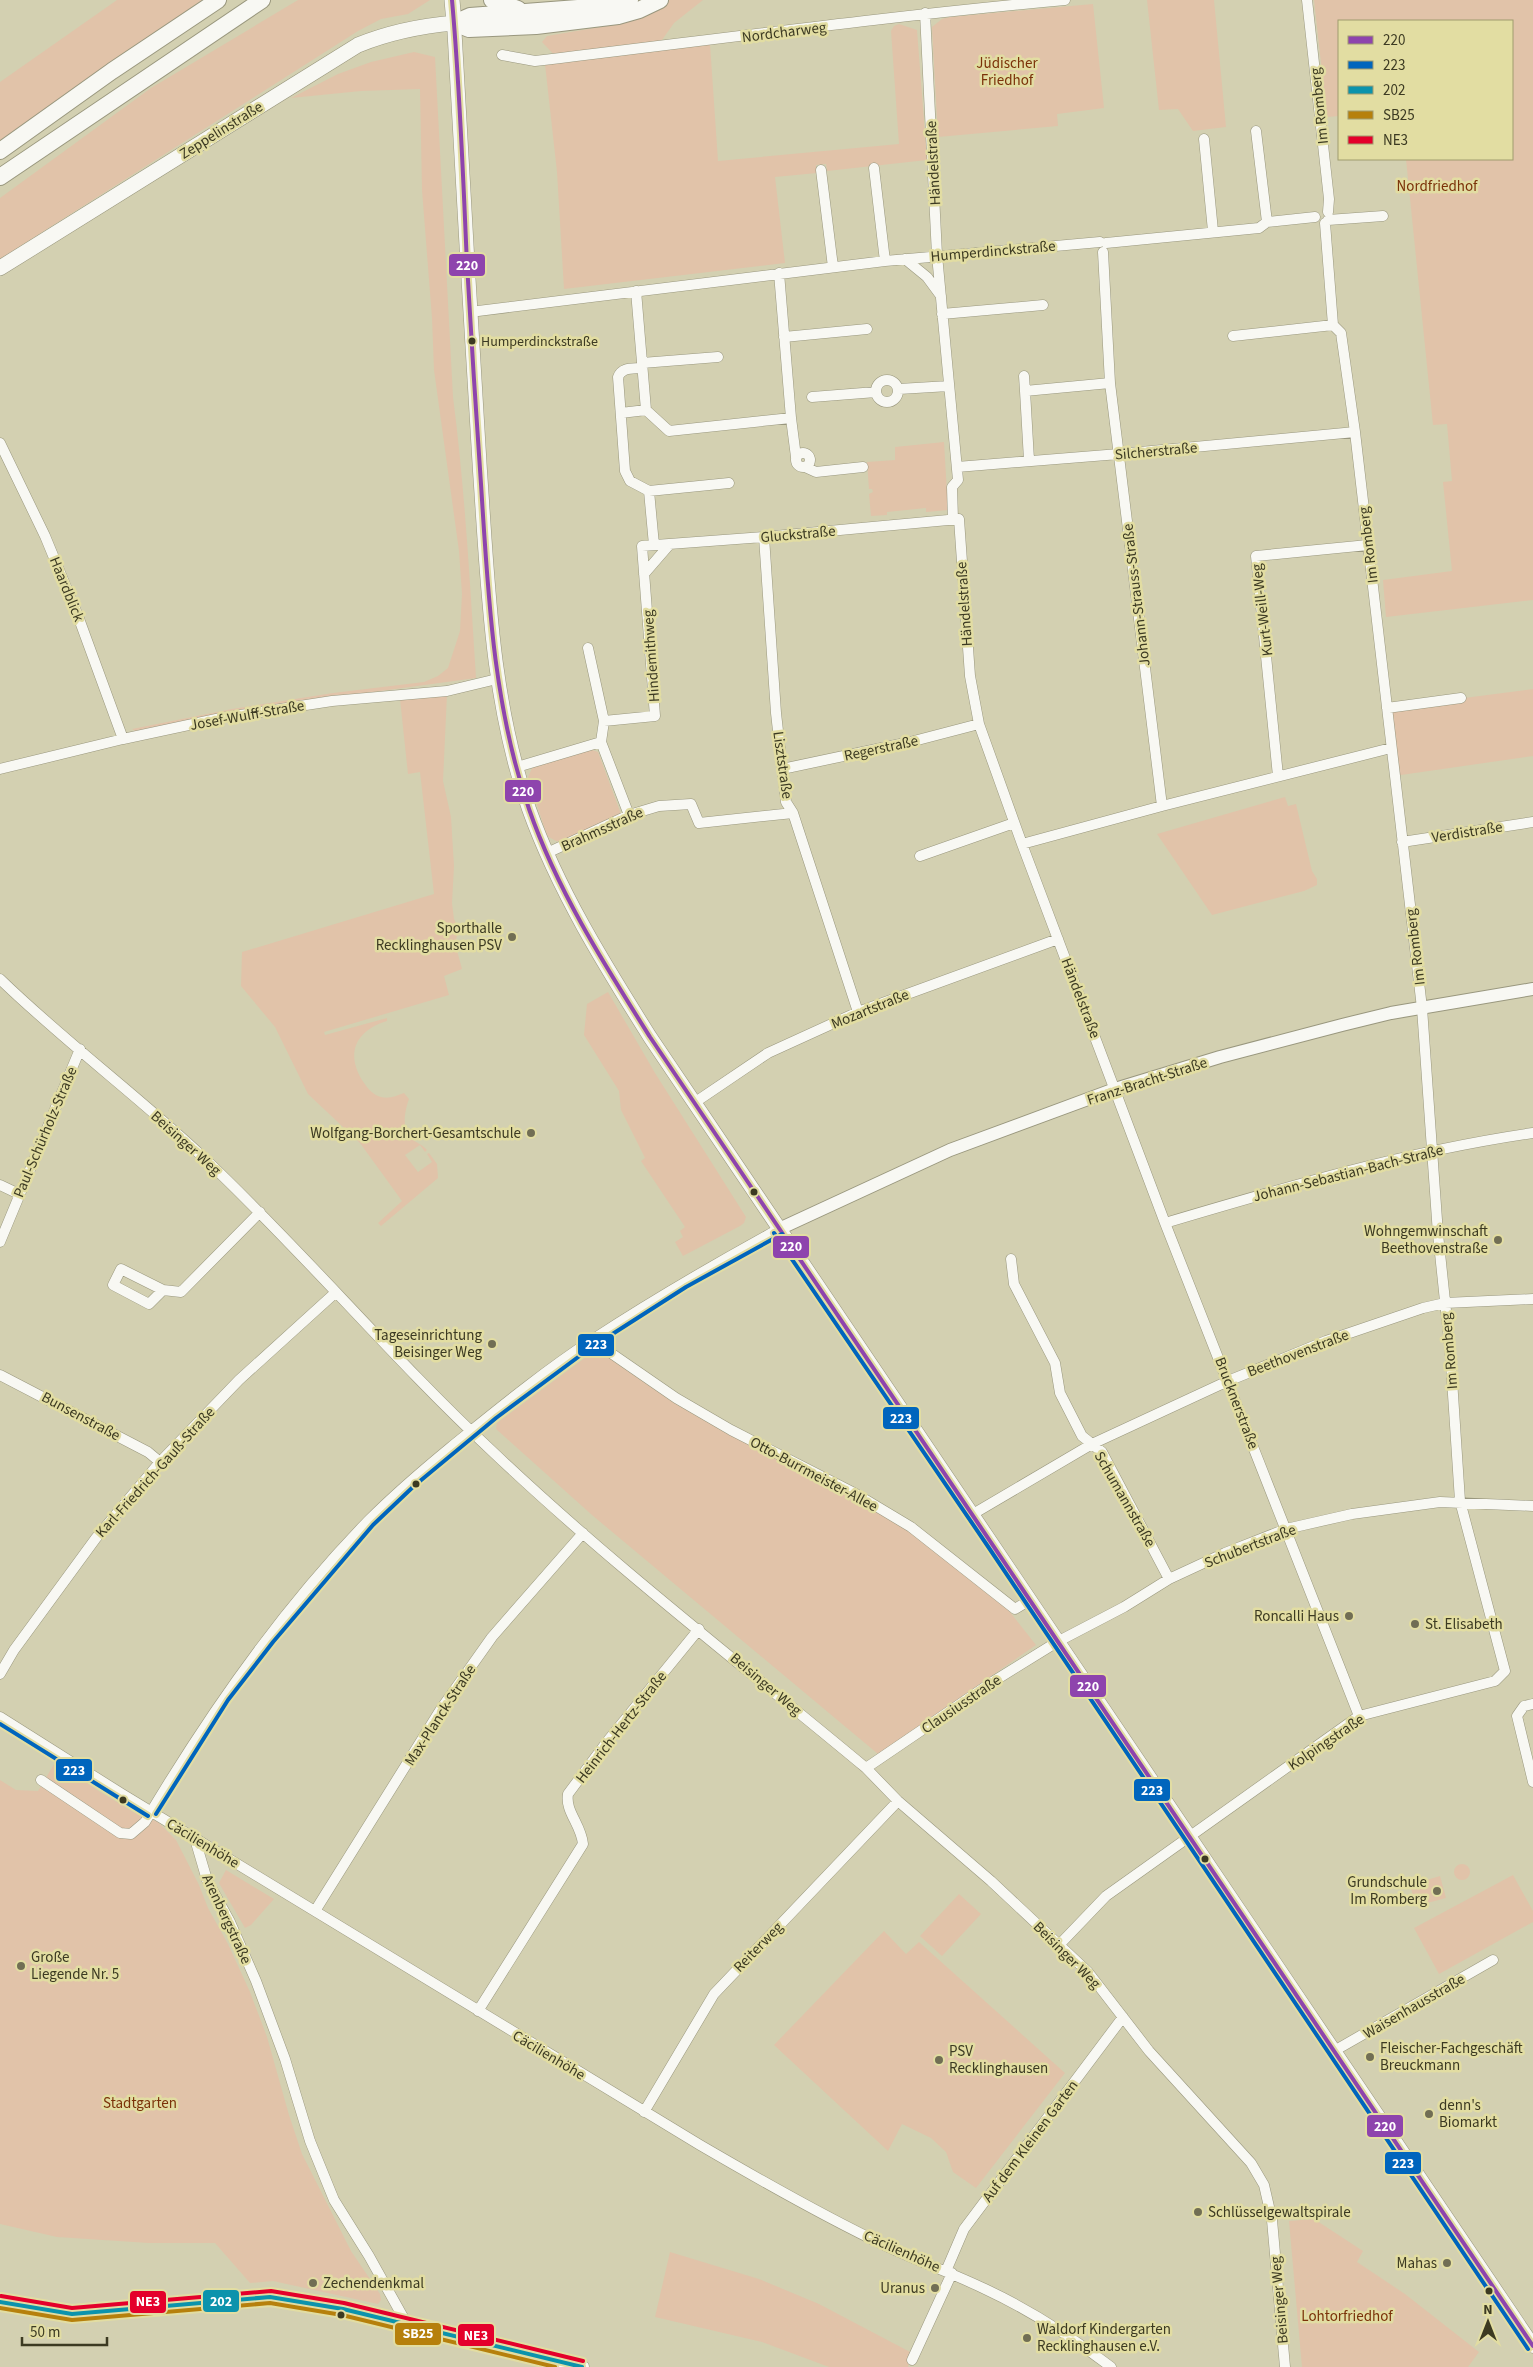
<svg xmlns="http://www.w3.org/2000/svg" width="1533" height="2367" viewBox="0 0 1533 2367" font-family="'Source Sans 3',sans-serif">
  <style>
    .green { fill: #e1c3a9 }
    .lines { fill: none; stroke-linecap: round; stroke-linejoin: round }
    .minor-casing { stroke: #99977e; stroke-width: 11 }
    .tertiary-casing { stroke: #99977e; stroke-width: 14 }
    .secondary-casing { stroke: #99977e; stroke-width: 15 }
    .primary-casing { stroke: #99977e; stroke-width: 16 }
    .trunk-casing { stroke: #99977e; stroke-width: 18 }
    .minor { stroke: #f8f8f3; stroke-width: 10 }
    .tertiary { stroke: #f8f8f3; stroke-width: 12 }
    .secondary { stroke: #f8f8f3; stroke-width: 14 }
    .primary { stroke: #f8f8f3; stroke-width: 15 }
    .trunk { stroke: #f8f8f3; stroke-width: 16 }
    .bus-1-casing { stroke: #e2dda2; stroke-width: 8 }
    .bus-2-casing { stroke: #e2dda2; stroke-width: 8 }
    .bus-3-casing { stroke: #e2dda2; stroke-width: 8 }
    .bus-4-casing { stroke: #e2dda2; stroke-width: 8 }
    .bus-5-casing { stroke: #e2dda2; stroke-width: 8 }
    .bus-1 { stroke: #8e44ad; stroke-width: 4 }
    .bus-2 { stroke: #0065bd; stroke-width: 4 }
    .bus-3 { stroke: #0c93ac; stroke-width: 4 }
    .bus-4 { stroke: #b6800c; stroke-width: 4 }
    .bus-5 { stroke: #e4002b; stroke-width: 4 }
    .bus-dot { fill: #3c3a22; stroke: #e2dda2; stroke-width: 2 }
    .poi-dot { fill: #716e54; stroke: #e2dda2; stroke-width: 2 }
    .labels { text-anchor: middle; stroke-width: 5; stroke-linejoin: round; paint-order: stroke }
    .bus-label { font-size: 14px; fill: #3c3a22; stroke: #e2dda2; text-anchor: start }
    .street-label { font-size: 15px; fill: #3c3a22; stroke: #e2dda2 }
    .park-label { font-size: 15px; fill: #7b3209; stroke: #e2dda2 }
    .poi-label { font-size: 15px; fill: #3c3a22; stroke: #e2dda2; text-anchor: end }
    .line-badge { stroke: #e2dda2; stroke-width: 2 }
    .badge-label { font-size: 14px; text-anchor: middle; font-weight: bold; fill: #fff }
  </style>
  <rect width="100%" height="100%" fill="#d3d0b1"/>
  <!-- green -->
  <path class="green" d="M117,0H202L0,145V82Z
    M298,0H430L408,14L381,19L358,31L0,259V198L151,88Z
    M669,0H703L674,23L662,40L663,49L710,44L718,161L899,144L891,31L894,26L899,24L917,30L927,160L827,171L826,164L816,165L817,173L775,177L785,263L564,289L557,172L545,64L560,61L542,42L547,36L618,24Z
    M1147,0H1214L1226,127L1193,131L1178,109L1159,110Z
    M1314,0H1533V600L1386,617L1383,580L1452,571L1443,482L1452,481L1447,424L1433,425L1406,159H1512V21H1339V116L1327,117Z
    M1093,4L1104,108L1057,114L1058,126L938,137L932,27L942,19L950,17Z
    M414,52L435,57L453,397C465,490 470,584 476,678L329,698L137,732L132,729L232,709L333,693L424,682L438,676L448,668L460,631L462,594L459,551L434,370L432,318L422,190L420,89L361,91L291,98L338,74L371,62Z
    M944,442L948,510L926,512V508L887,512V515L871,516L869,494L873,492L872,489H869L867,462L895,460V447Z
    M1533,689V756L1394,776L1387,708Z
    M447,694L443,781L451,817L454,866L452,903L454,919L459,929L455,943L462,969L444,976L449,995L324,1032L325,1035L387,1018V1021C357,1030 345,1052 362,1080C366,1086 371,1093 378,1096C387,1100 396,1096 404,1093L409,1099C405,1110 401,1129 411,1138C417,1144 421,1143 427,1150L425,1152L420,1145L405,1155L418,1172L432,1162L427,1154L429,1153L437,1164L438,1178L381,1226L378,1223L402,1201L360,1143L308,1094L275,1027L241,986L242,952L434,894L420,772L408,774L400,699Z
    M592,750L598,752L621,814L563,842L556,841L547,836L528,777L534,764Z
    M1285,797L1288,806L1296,804L1312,871L1317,879V885L1304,891L1212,915L1157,834Z
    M608,992L655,1073L746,1217L744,1223L740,1226L683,1256L675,1242L683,1237L680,1231L685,1227L641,1161L645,1158L621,1110L619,1091L584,1035L587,1004Z
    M597,1349L904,1527L1006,1607L1036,1645L878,1754L592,1515L496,1429L497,1423Z
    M56,1761L97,1790L135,1813L158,1822L176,1840L199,1885L208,1908L228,1944L250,1992L267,2037L289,2115L302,2154L351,2251L380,2294L381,2300L378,2304L273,2281L250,2283L215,2243H149L57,2237L0,2224V1780L16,1790L38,1791Z
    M1454 1872a8 8 0 1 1 16 0a8 8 0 1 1-16 0Z
    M226,1870L274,1899L251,1925L245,1928L219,1883Z
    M1513,1875L1533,1911V1922L1439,1974L1414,1928Z
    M1440,1876L1446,1898L1416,1906L1410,1885Z
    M959,1894L981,1914L942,1956L920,1936Z
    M884,1931L906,1954L919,1942L1065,2073L976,2188L953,2172L946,2152L931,2138L902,2124L888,2151L774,2045Z
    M1314,2219L1363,2251L1357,2262L1405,2294L1479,2352L1468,2367H1302L1289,2221Z
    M670,2252L759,2279L819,2304L912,2353L908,2367H829L762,2342L655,2317Z"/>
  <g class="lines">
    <!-- minor casing -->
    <g class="minor-casing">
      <path id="minor" d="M1307,0L1329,199L1328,212
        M925,13L937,255L958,480L952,487L953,520
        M502,55L535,61C712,40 888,16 1065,0
        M1256,131L1267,222
        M1204,139L1213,231
        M874,168L885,261
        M821,170L833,267
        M1328,220L1383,216
        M1106,243L1259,228L1267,222L1315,217
        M905,259L927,277L941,296
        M779,273L791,418L796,457
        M636,291L646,410L669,431L791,418
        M470,312L885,261L1100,242
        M942,314L1043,305
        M1233,336L1333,325
        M784,337L867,329
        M642,363L718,357
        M642,368C632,369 622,367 618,377L625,471L630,481L649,491L654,545
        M1024,376L1025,391
        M876 391a11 11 0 1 1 22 0a11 11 0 1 1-22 0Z
        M1110,383L1162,806L1391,748
        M899,389L949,386
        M812,397L876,392
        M621,413L646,410
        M0,443L45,536L78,616L123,739
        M796 460a7 7 0 1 1 14 0a7 7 0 1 1-14 0Z
        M1029,460L1025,391L1110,383L1103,252
        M805,467L816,472L863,467
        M957,467L1119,454L1355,432
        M649,491L729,483
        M764,537L776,713L786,802L793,813L858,1012
        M644,574L670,544
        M588,648L604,721L601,742
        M1387,708L1461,698
        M604,721L655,716L642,546L764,537L959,519L970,676L979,724L1022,844L1165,1223L1359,1716
        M517,767L601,742L629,815
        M0,769L123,739L221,718L332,701L447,691L497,679
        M782,769L910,742L979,724
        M1278,776L1256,556L1368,545
        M1402,842L1533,822
        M1022,844L1162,806
        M547,853L629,815L659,806L691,804L699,823L793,813
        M920,856L1014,823
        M0,979C65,1042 138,1096 204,1158C304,1252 392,1358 493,1452C611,1564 741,1664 866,1768L898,1801L991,1881L1088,1972L1149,2051L1251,2163L1264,2185L1272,2220L1285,2367
        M694,1103L768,1053L858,1012L1058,939
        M0,1185L19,1194
        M1165,1223C1286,1187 1408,1151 1533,1133
        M0,1242L80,1049
        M1011,1259L1014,1284L1055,1363L1060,1393L1082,1436L1102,1452L1169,1579
        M163,1290L149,1304L113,1285L121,1269L163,1290L181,1292L260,1212
        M592,1340L676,1398L731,1430L856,1494L911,1527L1015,1609L1030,1600
        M0,1375L148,1452L160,1462
        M973,1514L1092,1444L1228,1381L1326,1341L1423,1308L1445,1303L1533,1299
        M0,1674L14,1650L96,1538L160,1462L239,1380L335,1293
        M1533,1704L1524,1706L1517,1716L1533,1782
        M0,1717L122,1794L700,2145C760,2180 821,2215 884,2245C917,2261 952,2273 985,2289C1030,2310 1072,2337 1111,2367
        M866,1768L994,1681L1057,1642L1124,1607L1169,1579L1225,1553L1286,1529L1352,1514L1440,1502L1533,1506
        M41,1780L120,1833L131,1834L145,1822C209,1714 281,1610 369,1520C395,1494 423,1470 451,1447C497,1410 543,1372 592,1340C653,1300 715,1264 779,1229
        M195,1839L207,1880L230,1922L256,1981L285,2059L310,2141L334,2200L369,2256L408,2326
        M315,1911L441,1709L492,1637L583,1533
        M1060,1944L1106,1896L1359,1716L1495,1681L1505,1671L1460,1501L1450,1349L1438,1234L1422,1008L1355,432L1341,333L1333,325L1325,223
        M478,2011L583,1844C581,1824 565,1812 568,1794L606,1743L699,1629
        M1334,2051L1493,1960
        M644,2112L714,1994L898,1801
        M946,2271L964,2229L1123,2017
        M912,2360L952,2273"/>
    </g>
    <!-- tertiary casing -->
    <g class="tertiary-casing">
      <path id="tertiary" d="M779,1229L950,1150L1115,1089L1220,1057L1342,1025L1391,1013L1533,989"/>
    </g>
    <!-- secondary casing -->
    <g class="secondary-casing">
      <path id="secondary" d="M454,23C463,172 470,322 480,471C488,585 491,700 529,809C558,890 604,964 650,1037L1533,2346
        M0,2302L72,2314L234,2299L270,2297L343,2309L582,2367"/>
    </g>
    <!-- primary casing -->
    <g class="primary-casing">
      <path id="primary" d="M0,268L358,45C390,32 420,26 454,23L452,0"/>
    </g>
    <!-- trunk casing -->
    <g class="trunk-casing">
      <path id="trunk" d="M492,0L518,9
        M454,23L469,29L536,26L618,16L639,10L660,0
        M454,23L470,16L591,7L630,0
        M0,151L112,71L218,0
        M0,177L262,0"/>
    </g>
    <!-- minor -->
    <use href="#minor" class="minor"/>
    <!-- tertiary -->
    <use href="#tertiary" class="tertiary"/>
    <!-- secondary -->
    <use href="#secondary" class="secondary"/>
    <!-- primary -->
    <use href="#primary" class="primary"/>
    <!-- trunk -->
    <use href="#trunk" class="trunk"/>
    <!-- bus-1 casing -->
    <g class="bus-1-casing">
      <path id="bus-1" d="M452,0C460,88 463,176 467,264C471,337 476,411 481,484C488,593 493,705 529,809C557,890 604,964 650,1037L1533,2346"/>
    </g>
    <!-- bus-2 casing -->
    <g class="bus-2-casing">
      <path id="bus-2" d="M774,1233L987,1545L1528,2349
        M0,1724L148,1816
        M156,1814L228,1700L273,1642L373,1525L414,1486L496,1418L589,1349L686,1287L782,1234"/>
    </g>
    <!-- bus-3 casing -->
    <g class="bus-3-casing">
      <path id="bus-3" d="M0,2302L72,2314L270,2297L343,2309L582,2367"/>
    </g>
    <!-- bus-4 casing -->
    <g class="bus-4-casing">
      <path id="bus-4" d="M0,2308L72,2320L270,2303L342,2315L555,2367"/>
    </g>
    <!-- bus-5 casing -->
    <g class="bus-5-casing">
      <path id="bus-5" d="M1,2296L72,2308L271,2291L344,2303L583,2361"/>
    </g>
    <!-- bus-1 -->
    <use href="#bus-1" class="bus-1"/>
    <!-- bus-2 -->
    <use href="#bus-2" class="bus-2"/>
    <!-- bus-3 -->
    <use href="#bus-3" class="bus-3"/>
    <!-- bus-4 -->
    <use href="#bus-4" class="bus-4"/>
    <!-- bus-5 -->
    <use href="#bus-5" class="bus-5"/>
  </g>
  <!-- markers -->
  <g class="bus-dot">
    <circle cx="472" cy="341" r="4.5"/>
    <circle cx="754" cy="1192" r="4.5"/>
    <circle cx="416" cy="1484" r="4.5"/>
    <circle cx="123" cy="1800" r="4.5"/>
    <circle cx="1205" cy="1859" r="4.5"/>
    <circle cx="1489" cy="2291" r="4.5"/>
    <circle cx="341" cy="2315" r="4.5"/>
  </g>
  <g class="poi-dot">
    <circle cx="512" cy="937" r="5"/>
    <circle cx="531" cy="1133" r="5"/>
    <circle cx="1498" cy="1240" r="5"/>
    <circle cx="492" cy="1344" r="5"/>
    <circle cx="1349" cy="1616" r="5"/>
    <circle cx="1415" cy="1624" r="5"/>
    <circle cx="1437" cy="1891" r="5"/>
    <circle cx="21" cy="1966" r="5"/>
    <circle cx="1370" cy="2057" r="5"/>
    <circle cx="939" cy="2060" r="5"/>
    <circle cx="1429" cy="2114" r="5"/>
    <circle cx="1198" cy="2212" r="5"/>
    <circle cx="1447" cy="2263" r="5"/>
    <circle cx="313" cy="2283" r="5"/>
    <circle cx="935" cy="2288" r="5"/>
    <circle cx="1027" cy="2338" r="5"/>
  </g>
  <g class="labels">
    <!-- bus labels -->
    <g class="bus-label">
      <text x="481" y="346">Humperdinckstraße</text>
    </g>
    <!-- street labels -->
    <g class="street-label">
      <text transform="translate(784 32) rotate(-7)" y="5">Nordcharweg</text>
      <text transform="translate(1319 106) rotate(-96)" y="5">Im Romberg</text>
      <text transform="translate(221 130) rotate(-32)" y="5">Zeppelinstraße</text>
      <text transform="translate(933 163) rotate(-93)" y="5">Händelstraße</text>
      <text transform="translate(993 251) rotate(-5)" y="5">Humperdinckstraße</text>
      <text transform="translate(1156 451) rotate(-5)" y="5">Silcherstraße</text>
      <text transform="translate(798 534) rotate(-5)" y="5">Gluckstraße</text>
      <text transform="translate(1368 545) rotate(-97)" y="5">Im Romberg</text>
      <text transform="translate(67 589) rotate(68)" y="5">Haardblick</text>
      <text transform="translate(1136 595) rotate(-97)" y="5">Johann-Strauss-Straße</text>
      <text transform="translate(964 604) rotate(-94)" y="5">Händelstraße</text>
      <text transform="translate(1262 610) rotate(-97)" y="5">Kurt-Weill-Weg</text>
      <text transform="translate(651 656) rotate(-94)" y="5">Hindemithweg</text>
      <text transform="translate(247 715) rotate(-10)" y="5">Josef-Wulff-Straße</text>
      <text transform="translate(881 748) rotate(-12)" y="5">Regerstraße</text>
      <text transform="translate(783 765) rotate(82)" y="5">Lisztstraße</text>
      <text transform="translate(602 829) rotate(-24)" y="5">Brahmsstraße</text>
      <text transform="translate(1467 832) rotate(-9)" y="5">Verdistraße</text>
      <text transform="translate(1415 947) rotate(-97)" y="5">Im Romberg</text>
      <text transform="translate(1081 998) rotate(69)" y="5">Händelstraße</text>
      <text transform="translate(870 1009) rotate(-22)" y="5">Mozartstraße</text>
      <text transform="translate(1147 1081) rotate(-18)" y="5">Franz-Bracht-Straße</text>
      <text transform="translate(45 1132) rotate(-67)" y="5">Paul-Schürholz-Straße</text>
      <text transform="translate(186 1143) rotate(42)" y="5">Beisinger Weg</text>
      <text transform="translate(1348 1173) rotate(-14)" y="5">Johann-Sebastian-Bach-Straße</text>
      <text transform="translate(1449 1351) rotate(-95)" y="5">Im Romberg</text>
      <text transform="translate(1298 1353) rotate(-21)" y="5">Beethovenstraße</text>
      <text transform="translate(1237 1403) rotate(69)" y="5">Brucknerstraße</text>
      <text transform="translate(81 1416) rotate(28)" y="5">Bunsenstraße</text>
      <text transform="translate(155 1472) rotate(-48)" y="5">Karl-Friedrich-Gauß-Straße</text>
      <text transform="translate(814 1474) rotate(28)" y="5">Otto-Burrmeister-Allee</text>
      <text transform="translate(1125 1499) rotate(60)" y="5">Schumannstraße</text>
      <text transform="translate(1250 1546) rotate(-21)" y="5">Schubertstraße</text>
      <text transform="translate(766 1684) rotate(40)" y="5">Beisinger Weg</text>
      <text transform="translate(961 1704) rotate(-34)" y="5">Clausiusstraße</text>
      <text transform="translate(440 1715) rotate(-57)" y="5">Max-Planck-Straße</text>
      <text transform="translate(621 1727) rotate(-52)" y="5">Heinrich-Hertz-Straße</text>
      <text transform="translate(1326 1742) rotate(-34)" y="5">Kolpingstraße</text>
      <text transform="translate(203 1843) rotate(31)" y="5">Cäcilienhöhe</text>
      <text transform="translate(227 1919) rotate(65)" y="5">Arenbergstraße</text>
      <text transform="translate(758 1947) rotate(-46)" y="5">Reiterweg</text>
      <text transform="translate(1067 1955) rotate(45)" y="5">Beisinger Weg</text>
      <text transform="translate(1414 2006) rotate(-30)" y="5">Waisenhausstraße</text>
      <text transform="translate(549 2055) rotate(31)" y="5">Cäcilienhöhe</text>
      <text transform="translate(1030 2141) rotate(-53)" y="5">Auf dem Kleinen Garten</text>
      <text transform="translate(902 2251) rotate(24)" y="5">Cäcilienhöhe</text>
      <text transform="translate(1279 2300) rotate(-95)" y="5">Beisinger Weg</text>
    </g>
    <!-- park labels -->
    <g class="park-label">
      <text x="1007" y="68">Jüdischer<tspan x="1007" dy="17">Friedhof</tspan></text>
      <text x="1437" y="191">Nordfriedhof</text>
      <text x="140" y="2108">Stadtgarten</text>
      <text x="1347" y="2321">Lohtorfriedhof</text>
    </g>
    <!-- poi labels -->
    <g class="poi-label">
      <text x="502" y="933">Sporthalle<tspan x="502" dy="17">Recklinghausen PSV</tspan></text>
      <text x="521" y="1138">Wolfgang-Borchert-Gesamtschule</text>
      <text x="1488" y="1236">Wohngemwinschaft<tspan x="1488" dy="17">Beethovenstraße</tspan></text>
      <text x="482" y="1340">Tageseinrichtung<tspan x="482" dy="17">Beisinger Weg</tspan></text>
      <text x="1339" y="1621">Roncalli Haus</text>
      <text x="1425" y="1629" text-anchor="start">St. Elisabeth</text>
      <text x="1427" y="1887">Grundschule<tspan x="1427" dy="17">Im Romberg</tspan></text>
      <text x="31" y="1962" text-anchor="start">Große<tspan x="31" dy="17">Liegende Nr. 5</tspan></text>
      <text x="1380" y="2053" text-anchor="start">Fleischer-Fachgeschäft<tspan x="1380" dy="17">Breuckmann</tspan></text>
      <text x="949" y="2056" text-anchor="start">PSV<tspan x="949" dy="17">Recklinghausen</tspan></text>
      <text x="1439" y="2110" text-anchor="start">denn's<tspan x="1439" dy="17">Biomarkt</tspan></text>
      <text x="1208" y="2217" text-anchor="start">Schlüsselgewaltspirale</text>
      <text x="1437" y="2268">Mahas</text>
      <text x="323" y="2288" text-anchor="start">Zechendenkmal</text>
      <text x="925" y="2293">Uranus</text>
      <text x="1037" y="2334" text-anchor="start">Waldorf Kindergarten<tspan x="1037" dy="17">Recklinghausen e.V.</tspan></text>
    </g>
  </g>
  <g class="line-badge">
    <rect x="448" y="253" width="38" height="24" rx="5" fill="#8e44ad"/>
    <rect x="504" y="779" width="38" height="24" rx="5" fill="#8e44ad"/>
    <rect x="772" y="1235" width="38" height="24" rx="5" fill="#8e44ad"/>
    <rect x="577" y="1333" width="38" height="24" rx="5" fill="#0065bd"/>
    <rect x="882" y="1406" width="38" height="24" rx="5" fill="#0065bd"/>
    <rect x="1069" y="1674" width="38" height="24" rx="5" fill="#8e44ad"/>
    <rect x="55" y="1758" width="38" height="24" rx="5" fill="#0065bd"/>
    <rect x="1133" y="1778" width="38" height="24" rx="5" fill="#0065bd"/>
    <rect x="1366" y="2114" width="38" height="24" rx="5" fill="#8e44ad"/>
    <rect x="1384" y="2151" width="38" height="24" rx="5" fill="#0065bd"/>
    <rect x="202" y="2289" width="38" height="24" rx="5" fill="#0c93ac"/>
    <rect x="129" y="2290" width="38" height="24" rx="5" fill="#e4002b"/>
    <rect x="394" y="2322" width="48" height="24" rx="5" fill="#b6800c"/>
    <rect x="457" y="2323" width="38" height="24" rx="5" fill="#e4002b"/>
  </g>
  <g class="badge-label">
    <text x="467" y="270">220</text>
    <text x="523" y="796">220</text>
    <text x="791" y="1251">220</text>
    <text x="596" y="1349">223</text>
    <text x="901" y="1423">223</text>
    <text x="1088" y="1691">220</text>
    <text x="74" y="1775">223</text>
    <text x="1152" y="1795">223</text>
    <text x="1385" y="2131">220</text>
    <text x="1403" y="2168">223</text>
    <text x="221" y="2306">202</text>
    <text x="148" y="2306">NE3</text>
    <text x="418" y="2338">SB25</text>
    <text x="476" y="2340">NE3</text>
  </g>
  <!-- legend -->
  <rect x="1338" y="20" width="175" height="140" fill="#e2dda2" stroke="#a09c6f"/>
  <rect x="1348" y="36" width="25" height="8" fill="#8e44ad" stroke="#a09c6f"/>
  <text x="1383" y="45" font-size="15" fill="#3c3a22">220</text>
  <rect x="1348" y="61" width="25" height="8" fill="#0065bd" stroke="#a09c6f"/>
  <text x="1383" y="70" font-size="15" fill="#3c3a22">223</text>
  <rect x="1348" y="86" width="25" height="8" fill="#0c93ac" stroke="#a09c6f"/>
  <text x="1383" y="95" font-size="15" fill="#3c3a22">202</text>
  <rect x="1348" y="111" width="25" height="8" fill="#b6800c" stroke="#a09c6f"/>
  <text x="1383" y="120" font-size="15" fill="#3c3a22">SB25</text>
  <rect x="1348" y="136" width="25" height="8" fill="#e4002b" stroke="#a09c6f"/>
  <text x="1383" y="145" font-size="15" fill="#3c3a22">NE3</text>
  <!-- north arrow -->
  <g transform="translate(1488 2322)" stroke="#e2dda2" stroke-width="4" paint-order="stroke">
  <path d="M0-4L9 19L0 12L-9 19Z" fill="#3c3a22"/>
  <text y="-8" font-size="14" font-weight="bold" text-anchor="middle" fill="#3c3a22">N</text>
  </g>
  <!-- scale -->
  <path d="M22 2337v8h85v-8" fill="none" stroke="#3c3a22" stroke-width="2.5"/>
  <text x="30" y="2337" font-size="15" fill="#3c3a22" stroke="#e2dda2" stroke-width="4" paint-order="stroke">50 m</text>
</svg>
